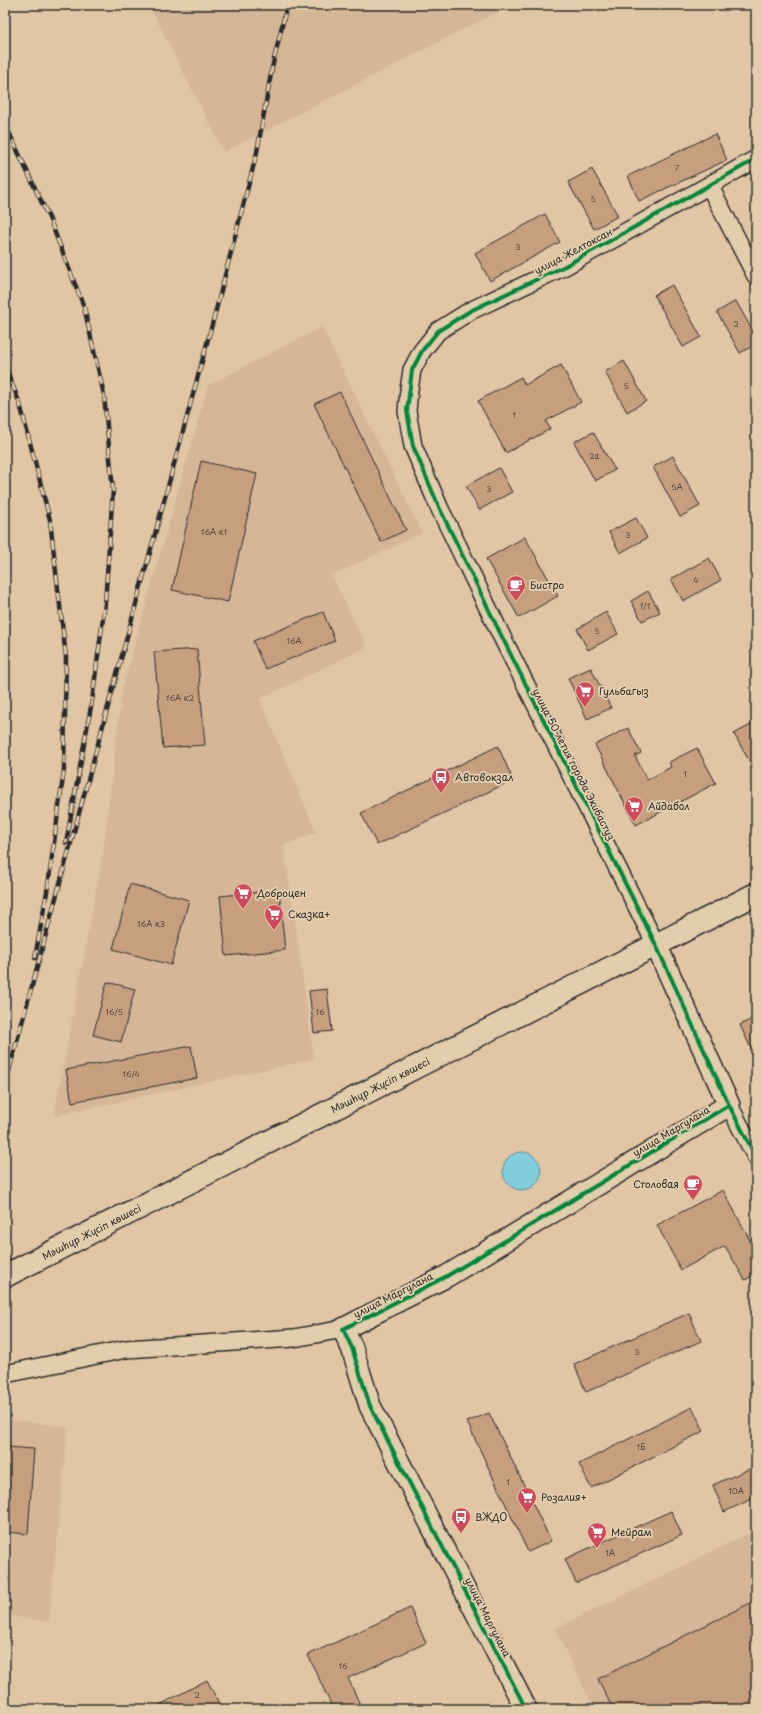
<svg xmlns="http://www.w3.org/2000/svg" width="761" height="1714" viewBox="0 0 761 1714" font-family="'Playpen Sans',sans-serif">
  <style>
    .built { fill: #d5b798 }
    .water { fill: #7fcddd; stroke: #5d8c96 }
    .building { fill: #c69f7f; stroke: #2b2b2b }
    .lines { fill: none; stroke-linecap: round; stroke-linejoin: round }
    .minor-casing { stroke: #2b2b2b; stroke-width: 20 }
    .tertiary-casing { stroke: #2b2b2b; stroke-width: 24 }
    .secondary-casing { stroke: #2b2b2b; stroke-width: 25 }
    .minor { stroke: #e2cdac; stroke-width: 17 }
    .tertiary { stroke: #e2cdac; stroke-width: 21 }
    .secondary { stroke: #e2cdac; stroke-width: 22 }
    .rail-casing { stroke: #2b2b2b; stroke-width: 4.5 }
    .rail { stroke: #e2cdac; stroke-width: 3; stroke-dasharray: 9; stroke-linecap: butt }
    .cycleway-casing { stroke: #e2cdac; stroke-width: 6 }
    .cycleway { stroke: #00873e; stroke-width: 4 }
    .labels { text-anchor: middle; stroke-width: 4; stroke-linejoin: round; paint-order: stroke }
    .number-label { font-size: 8px; fill: #524840 }
    .street-label { font-size: 10px; fill: #2b2b2b; stroke: #e2cdac }
    .poi-label { font-size: 10px; fill: #2b2b2b; stroke: #e2cdac; text-anchor: start }
  </style>
  <rect width="100%" height="100%" fill="#e0c6a5"/>
  <filter id="ink" filterUnits="userSpaceOnUse"><feTurbulence type="fractalNoise" baseFrequency=".025" numOctaves="2"/><feDisplacementMap in="SourceGraphic" scale="8" xChannelSelector="R" yChannelSelector="G"/><feConvolveMatrix kernelMatrix="1 2 1 2 8 2 1 2 1" color-interpolation-filters="sRGB"/></filter>
  <g filter="url(#ink)">
    <!-- built -->
    <path class="built" d="M149,5H511L224,152Z
      M322,327L422,533L332,576L367,647L260,699L316,832L284,845L314,1059L54,1116L103,853L122,689L208,385Z
      M5,1419L68,1427L49,1622L5,1615Z
      M756,1530V1709H594L555,1629Z"/>
    <!-- water -->
    <path class="water" d="M503 1171a19 19 0 1 1 38 0a19 19 0 1 1-38 0Z"/>
    <!-- building -->
    <path class="building" d="M715,134L727,160L639,201L628,176Z
      M592,169L618,216L594,229L568,182Z
      M545,214L560,242L490,281L475,253Z
      M672,285L701,337L683,347L654,295Z
      M736,301L756,337V344L740,353L717,312Z
      M624,361L646,401L627,412L605,372Z
      M561,365L581,402L546,421L550,429L506,453L478,401L521,377L525,385Z
      M340,392L406,530L381,542L314,404Z
      M593,432L615,470L595,481L574,442Z
      M673,456L700,506L680,517L653,467Z
      M201,461L257,474L228,602L172,590Z
      M499,468L512,492L479,510L466,486Z
      M636,518L647,538L620,553L609,532Z
      M525,537L558,596L519,618L486,559Z
      M709,558L721,580L683,601L671,579Z
      M648,591L660,612L642,621L631,601Z
      M323,612L335,641L265,669L253,641Z
      M606,612L618,634L588,650L577,629Z
      M197,649L205,745L163,748L154,652Z
      M591,668L611,708L587,719L568,678Z
      M756,722V773L734,734Z
      M628,728L641,753L635,756L647,780L671,767L669,762L697,748L716,783L636,825L595,745Z
      M498,746L513,780L377,845L361,813Z
      M130,884L189,900L171,965L113,949Z
      M279,890L285,950L226,956L220,896Z
      M107,982L135,989L121,1042L93,1035Z
      M327,989L332,1031L314,1033L309,991Z
      M756,1017V1059L740,1025Z
      M191,1046L197,1078L72,1102L66,1070Z
      M723,1190L751,1242L756,1239V1274L745,1280L725,1246L681,1270L657,1225Z
      M689,1313L701,1341L586,1392L574,1364Z
      M692,1407L704,1431L591,1488L579,1464Z
      M489,1413L551,1541L528,1552L467,1422Z
      M8,1447L34,1449L28,1534L5,1532V1489Z
      M756,1466V1497L724,1512L713,1485Z
      M671,1511L682,1535L576,1583L565,1559Z
      M756,1600V1709H613L598,1679Z
      M410,1608L426,1643L348,1678L362,1709H333L308,1655Z
      M207,1680L222,1709H152Z"/>
    <g class="lines">
      <!-- minor casing -->
      <g class="minor-casing">
        <path id="minor" d="M709,185L756,276
          M656,945L502,637L439,507L413,446L407,411L409,390L412,370L422,351L438,331L470,311L565,266L756,159
          M729,1105L756,1157
          M5,1374L126,1349L294,1338L343,1329"/>
      </g>
      <!-- tertiary casing -->
      <g class="tertiary-casing">
        <path id="tertiary" d="M526,1709L370,1406L352,1348L343,1329L447,1276L729,1105L656,945"/>
      </g>
      <!-- secondary casing -->
      <g class="secondary-casing">
        <g id="secondary">
          <path id="s1" d="M5,1276L756,894"/>
        </g>
      </g>
      <!-- minor -->
      <use href="#minor" class="minor"/>
      <!-- tertiary -->
      <use href="#tertiary" class="tertiary"/>
      <!-- secondary -->
      <use href="#secondary" class="secondary"/>
      <!-- rail casing -->
      <g class="rail-casing">
        <path id="rail" d="M5,124L50,220L84,307L104,395L113,490L105,603L92,701L66,843
          M5,366L20,404L50,520L66,657L64,770L48,886L35,958
          M5,1085L216,310L257,152L272,68L287,5"/>
      </g>
      <!-- rail -->
      <use href="#rail" class="rail"/>
      <!-- cycleway casing -->
      <g class="cycleway-casing">
        <path id="cycleway" d="M756,159L565,266L470,311L438,331L422,351L412,370L407,411L413,446L439,507L502,637L656,945L729,1105L756,1157
          M526,1709L370,1406L352,1348L343,1329L447,1276L729,1105"/>
      </g>
      <!-- cycleway -->
      <use href="#cycleway" class="cycleway"/>
    </g>
  </g>
  <!-- icons -->
  <defs>
    <g id="cafe-pin" transform="scale(1)"><path d="M0 17L-7.5 6A9.5 9.5 0 1 1 7.5 6Z" fill="#d1495b" stroke="#e2cdac"/><path d="M-5.5-4.5H6V0H3Q3 3.5 0 3.5H-2.5Q-5.5 3.5-5.5 0ZM3-3.2v2h1.7v-2ZM-6 4.5H4V6H-6Z" fill="#fff"/></g>
    <g id="supermarket-pin" transform="scale(1)"><path d="M0 17L-7.5 6A9.5 9.5 0 1 1 7.5 6Z" fill="#d1495b" stroke="#e2cdac"/><path d="M-6-5.5h2.5l.6 2H6L4.5 2H-2.5L-4.4-4H-6ZM-1.5 3.2a1.3 1.3 0 1 0 .1 0ZM3 3.2a1.3 1.3 0 1 0 .1 0Z" fill="#fff"/></g>
    <g id="bus-pin" transform="scale(1)"><path d="M0 17L-7.5 6A9.5 9.5 0 1 1 7.5 6Z" fill="#d1495b" stroke="#e2cdac"/><path d="M-5-6H5V4H4V6H2V4H-2V6H-4V4H-5ZM-3.5-4V0h7V-4ZM-3.5 1.2v1.5H-2V1.2ZM2 1.2v1.5H3.5V1.2Z" fill="#fff"/></g>
  </defs>
  <g fill-rule="evenodd">
    <use href="#cafe-pin" x="516" y="585"/>
    <use href="#supermarket-pin" x="585" y="691"/>
    <use href="#bus-pin" x="441" y="777"/>
    <use href="#supermarket-pin" x="634" y="806"/>
    <use href="#supermarket-pin" x="243" y="893"/>
    <use href="#supermarket-pin" x="274" y="914"/>
    <use href="#cafe-pin" x="693" y="1184"/>
    <use href="#supermarket-pin" x="527" y="1497"/>
    <use href="#bus-pin" x="461" y="1517"/>
    <use href="#supermarket-pin" x="597" y="1532"/>
  </g>
  <g class="labels">
    <!-- number labels -->
    <g class="number-label">
      <text x="677" y="171">7</text>
      <text x="593" y="202">5</text>
      <text x="518" y="250">3</text>
      <text x="736" y="327">2</text>
      <text x="626" y="389">5</text>
      <text x="514" y="418">1</text>
      <text x="594" y="459">2а</text>
      <text x="677" y="490">5А</text>
      <text x="489" y="492">3</text>
      <text x="214" y="535">16А к1</text>
      <text x="628" y="538">3</text>
      <text x="696" y="583">4</text>
      <text x="645" y="609">1/1</text>
      <text x="597" y="634">5</text>
      <text x="294" y="644">16А</text>
      <text x="180" y="701">16А к2</text>
      <text x="685" y="777">1</text>
      <text x="151" y="927">16А к3</text>
      <text x="114" y="1015">16/5</text>
      <text x="320" y="1015">16</text>
      <text x="131" y="1077">16/4</text>
      <text x="637" y="1355">3</text>
      <text x="641" y="1450">1Б</text>
      <text x="508" y="1485">1</text>
      <text x="736" y="1494">10А</text>
      <text x="610" y="1556">1А</text>
      <text x="343" y="1669">16</text>
      <text x="197" y="1698">2</text>
    </g>
    <!-- street labels -->
    <g class="street-label">
      <text transform="translate(573 251) rotate(-28)" y="4">улица Желтоксан</text>
      <text transform="translate(574 764) rotate(63)" y="4">улица 50-летия города Экибастуз</text>
      <text dy="4" stroke="none"><textPath href="#s1" startOffset="421">Мәшһүр Жүсіп көшесі</textPath></text>
      <text transform="translate(671 1131) rotate(-31)" y="4">улица Маргулана</text>
      <text dy="4" stroke="none"><textPath href="#s1" startOffset="97">Мәшһүр Жүсіп көшесі</textPath></text>
      <text transform="translate(393 1295) rotate(-27)" y="4">улица Маргулана</text>
      <text transform="translate(488 1617) rotate(63)" y="4">улица Маргулана</text>
    </g>
    <!-- poi labels -->
    <g class="poi-label">
      <text x="530" y="589">Бистро</text>
      <text x="599" y="695">Гульбагыз</text>
      <text x="455" y="781">Автовокзал</text>
      <text x="648" y="810">Айдабол</text>
      <text x="257" y="897">Доброцен</text>
      <text x="288" y="918">Сказка+</text>
      <text x="679" y="1188" text-anchor="end">Столовая</text>
      <text x="541" y="1501">Розалия+</text>
      <text x="475" y="1521">ВЖДО</text>
      <text x="611" y="1536">Мейрам</text>
    </g>
  </g>
  <!-- margin -->
  <rect width="761" height="1714" fill="none" stroke="#e2cdac" stroke-width="20"/>
  <rect x="10" y="10" width="741" height="1694" fill="none" stroke="#2b2b2b" stroke-width="1.5" filter="url(#ink)"/>
</svg>
